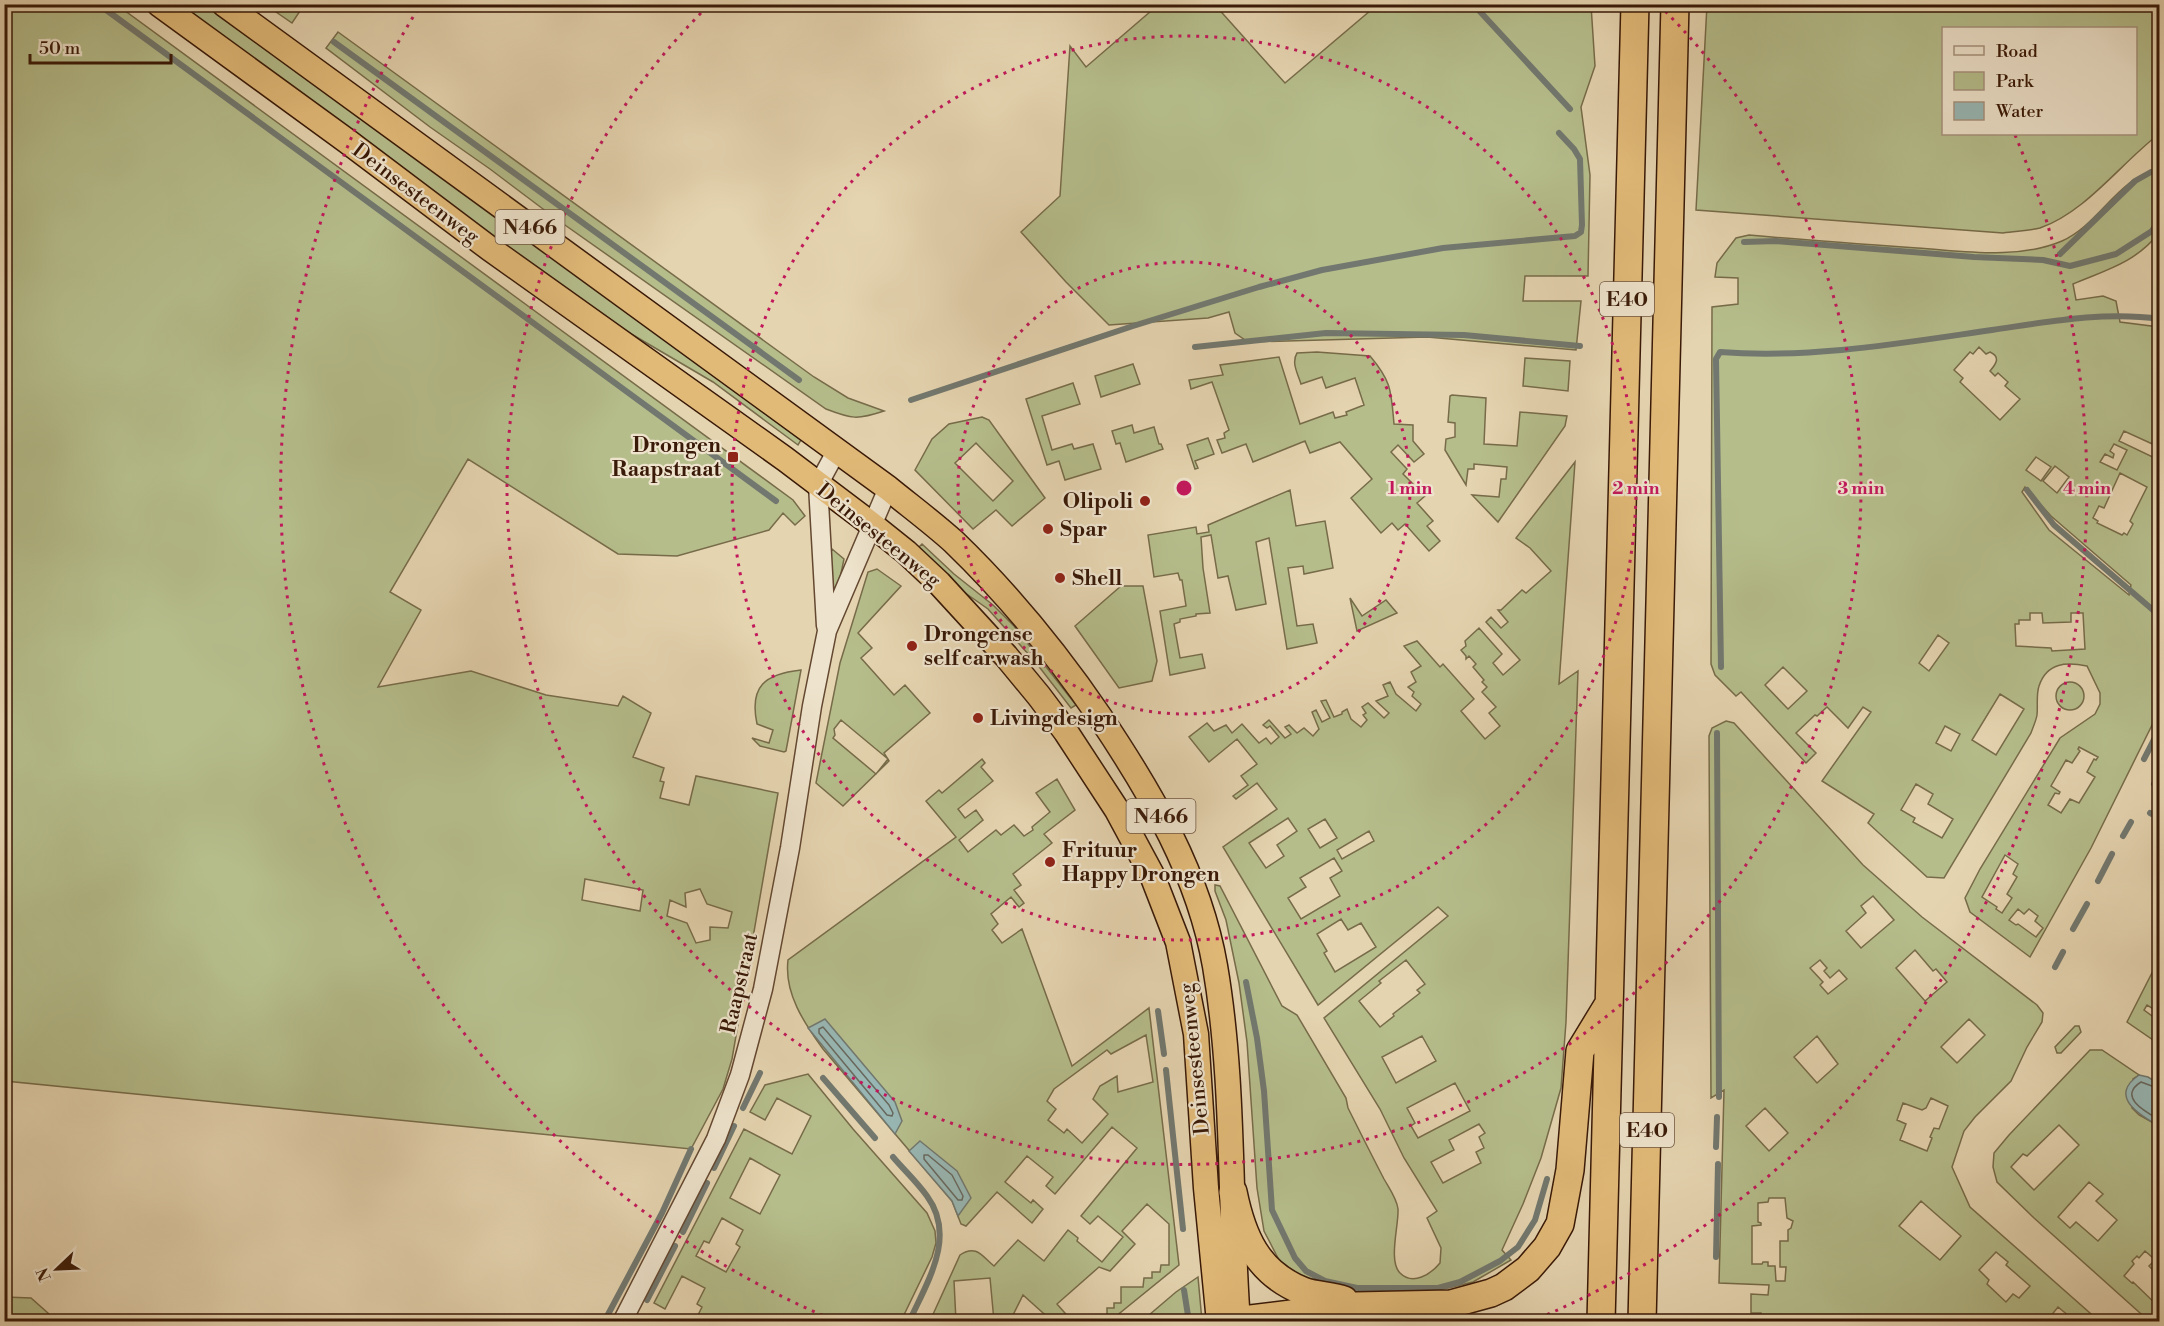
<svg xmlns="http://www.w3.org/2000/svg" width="2164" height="1326" viewBox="0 0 2164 1326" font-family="'Libre Bodoni',serif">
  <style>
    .green { fill: #b5bd8b; stroke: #776b49; stroke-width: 1.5; fill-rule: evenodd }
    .water { fill: #98b7b4; stroke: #72786f; stroke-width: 1.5 }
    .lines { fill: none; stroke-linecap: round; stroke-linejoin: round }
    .shore { stroke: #68685e; stroke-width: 1.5 }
    .stream { stroke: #72786f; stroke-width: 6 }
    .tertiary-casing { stroke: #644831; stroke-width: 21 }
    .trunk-casing { stroke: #391907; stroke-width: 27 }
    .motorway-casing { stroke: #391907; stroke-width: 30 }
    .tertiary { stroke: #eee3cc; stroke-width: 18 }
    .trunk { stroke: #e2ba78; stroke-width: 24 }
    .motorway { stroke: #e2ba78; stroke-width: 27 }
    .ring { fill: none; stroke: #c2185b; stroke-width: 3; stroke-dasharray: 3 6 }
    .poi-dot { fill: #8f2418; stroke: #eee3cc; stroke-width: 2 }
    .labels { text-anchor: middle; stroke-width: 4.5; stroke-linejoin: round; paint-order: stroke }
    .shield { fill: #eee3cc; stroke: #6f5642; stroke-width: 1.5 }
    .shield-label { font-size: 20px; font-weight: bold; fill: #391907 }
    .street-label { font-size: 21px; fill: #391907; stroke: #eee3cc }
    .poi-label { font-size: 21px; font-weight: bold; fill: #391907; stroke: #eee3cc; text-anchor: start }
    .centre { fill: #c2185b; stroke: #eee3cc; stroke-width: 3 }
    .ring-label { font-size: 18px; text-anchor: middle; font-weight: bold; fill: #c2185b; stroke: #eee3cc; stroke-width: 4.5; stroke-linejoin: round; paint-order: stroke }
  </style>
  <rect width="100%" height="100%" fill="#e5d4b0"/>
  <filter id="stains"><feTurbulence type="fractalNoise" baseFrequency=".00333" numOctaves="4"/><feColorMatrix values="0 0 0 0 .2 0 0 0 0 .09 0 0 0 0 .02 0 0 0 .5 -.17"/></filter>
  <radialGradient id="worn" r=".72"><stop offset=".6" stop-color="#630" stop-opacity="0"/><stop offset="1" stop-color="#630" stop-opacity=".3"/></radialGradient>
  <!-- green -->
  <path class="green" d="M4,5H117L793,500L805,516L795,525L783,513L769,530L677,556L618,554L468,459L390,592L421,610L378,687L471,671L546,695L618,706L623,696L651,713L633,757L664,768L660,781L664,782L660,798L689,805L696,776L778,793L732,1059L723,1089L691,1149L5,1081ZM585,879L643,890L640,911L582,900ZM700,889L707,904L732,912L728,928L710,927V940L696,943L687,923L667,916L670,900L686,907L685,893Z
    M175,5H204L542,249L801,440L798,445L713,382L616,325Z
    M266,5H291L300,11L292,23Z
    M1158,5H1215L1285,83L1377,5H1591L1595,66L1581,107L1590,175L1588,276H1525L1523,301H1581L1576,350L1427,337L1248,342L1235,333L1229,312L1208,318L1109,325L1066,282L1021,232L1060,196L1070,46L1086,67Z
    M1707,5H2159V134C2121,163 2086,212 2040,228C2029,231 2015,231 2003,233L1696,210ZM2136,28V134H1944V28Z
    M338,32L814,377L848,398L884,411C857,420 852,419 826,409L555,218L490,169L430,127L326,48Z
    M2159,169V233C2135,263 2106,270 2073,284L2076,300L2103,296L2116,301L2120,322L2159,327V403L2157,402L2154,409L2159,412V447L2124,431L2119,441L2159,460V711L2091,848L2030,957L1970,912L1965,898L1980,869L2060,738L2095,714L2100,704V693L2087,666C2067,662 2047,662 2039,686C2036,695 2038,706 2037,715C2036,721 2033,727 2031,733L1944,878L1927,877L1868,823L1874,814L1822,781L1871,712L1863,707L1848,728L1827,707L1817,716L1815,715L1796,733L1816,753L1806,763L1741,692L1736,696L1715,675L1711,664L1712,307L1738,304V278L1715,277L1717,263L1736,238L1749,235C1805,240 1861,244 1917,248C1965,251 2017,260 2062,241C2100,224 2117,178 2159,169ZM1979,347L1986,354L1990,352C2001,357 1996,364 1990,371L1995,376L1998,373L2008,382L2005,386L2020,399L2000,420L1960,382L1963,378L1954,370L1970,352L1973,354ZM2114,444L2127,450L2117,470L2100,462L2105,454L2113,458L2114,454L2110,451ZM2036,457L2051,467L2041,481L2026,470ZM2055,466L2069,477L2057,493L2043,481ZM2120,473L2147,487L2130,521L2133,524L2127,535L2124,533L2122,535L2097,523L2098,521L2093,518L2099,506L2104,508ZM2025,487L2051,516L2131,585L2129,595L2049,530L2022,492ZM2030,613H2042L2043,623L2071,622V613H2083L2085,649L2052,651L2051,648L2016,646L2015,624H2019V620H2030ZM1938,635L1949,643L1929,671L1919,663ZM1783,667L1807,691L1788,709L1765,685ZM2000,694L2024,709L1996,755L1972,740ZM1945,726L1960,734L1951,751L1936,743ZM2079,747L2098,757L2096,760L2094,759L2087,772L2095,777L2079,803L2070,799L2061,813L2048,805L2055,793L2059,794L2060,792L2051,786L2066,760L2072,763L2080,751L2078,749ZM1916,784L1933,794L1928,804L1953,819L1942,838L1913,822L1915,818L1901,810ZM2005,855L2018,864L2013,874L2017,877L2007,894L2012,898L2002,913L1996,909L1997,907L1982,897ZM2018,909L2024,914L2029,909L2038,916L2035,921L2043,928L2036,937L2018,924L2016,925L2009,920Z
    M1317,352L1370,356C1392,382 1391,391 1394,424L1413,425V441L1424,454L1414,462L1398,445L1391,452L1407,469L1403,474L1425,496L1417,503L1433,521L1427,526L1440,541L1429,551L1405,524L1398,530L1392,523L1381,533L1351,498L1372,479L1340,442L1310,453L1305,441L1253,462L1246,444L1222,453L1217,440L1225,438L1224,433L1229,430L1212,382L1191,389L1189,380L1223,375L1220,365L1279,357L1300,424L1333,412L1335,418L1347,415L1346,412L1364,405L1355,378L1326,388L1322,377L1301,384C1298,374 1291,363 1297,353Z
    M1525,358L1570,361L1568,391L1523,386Z
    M1133,364L1140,384L1101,397L1095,376Z
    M1073,383L1080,404L1042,416L1052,450L1072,444L1074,449L1093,444L1101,469L1065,480L1059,461L1047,465L1026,399Z
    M1452,395L1486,398L1484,444L1517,446L1520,412L1567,416L1565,426L1498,522L1472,495L1499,497L1501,479H1506L1507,467L1474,464V469H1468L1466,485L1445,450L1446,439L1455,437V423L1448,422L1450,396Z
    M982,417L989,420L1045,498L1012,526L996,510L973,529L915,470L932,439L949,424ZM976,443L1013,481L993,501L955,463Z
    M1132,425L1134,433L1154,427L1159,444H1161L1163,449L1126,462L1120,443L1116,444L1112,431Z
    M1208,438L1214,454L1195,461L1198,468L1195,469L1187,445Z
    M1575,462L1559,684L1578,671L1566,1022L1561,1088L1541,1158L1523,1204L1502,1250L1511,1260L1473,1282L1448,1288L1407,1292L1322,1286L1306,1280L1279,1260L1264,1231L1257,1188L1247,1042L1239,983L1226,920L1215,891V885L1220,886L1282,1006L1297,1015L1346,1098L1348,1108C1360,1132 1372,1156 1384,1179C1389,1188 1397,1199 1398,1209C1399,1225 1388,1261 1400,1273C1413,1286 1431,1274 1440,1263L1441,1248L1427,1218L1437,1211L1404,1158L1380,1109L1324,1018L1448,916L1438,907L1318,1005L1223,847L1277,809L1257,783L1236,799L1233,796L1248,785L1241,776L1257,764L1237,739L1209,762L1189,737L1207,723L1214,731L1226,725L1232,733L1242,724L1259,743L1266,738L1271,744L1279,737L1270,726L1267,728L1263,725L1269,720L1285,738L1291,734L1285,727L1289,725L1297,733L1304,728L1313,736L1319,729L1312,712L1316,710L1322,722L1330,718L1321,701L1326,700L1334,717L1342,714V712L1347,709L1351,719L1361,727L1367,720L1363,715L1366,713L1362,707L1368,703L1384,718L1389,713L1376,701L1388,696L1383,685L1390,682L1396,694L1416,711L1421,704L1412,696L1414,692L1408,687L1416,682L1411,672L1421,666L1404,646L1417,641L1440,667L1443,664L1474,699L1461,711L1485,739L1500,726L1489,713L1496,707L1482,692L1487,687L1482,682L1484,680L1473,667L1476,664L1469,656L1466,659V656L1461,650L1466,646L1465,641L1479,628L1502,654L1493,663L1503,675L1520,660L1486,622L1491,617L1501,628L1508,622L1498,610H1501L1522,590L1526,593L1551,571L1530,548L1516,538ZM1288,818L1297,831L1277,845L1284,856L1266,868L1249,843ZM1325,819L1337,838L1320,848L1308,829ZM1369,831L1374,841L1342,859L1337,850ZM1334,858L1342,871L1330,878L1340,896L1301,919L1288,898L1306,887L1300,878ZM1341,919L1348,930L1361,923L1376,947L1335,972L1324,953L1327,951L1317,934ZM1406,960L1425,984L1417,990L1420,993L1393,1014L1394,1016L1380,1027L1359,1001L1381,983L1379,981ZM1422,1036L1436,1061L1396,1083L1382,1057ZM1455,1083L1470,1111L1418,1138L1411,1126L1415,1123L1407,1108ZM1479,1124L1485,1133L1479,1137L1484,1148L1476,1152L1481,1163L1443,1183L1431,1162L1454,1150L1449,1140Z
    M1290,490L1296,526L1325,521L1333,568L1304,574L1303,566L1288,568L1297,626L1313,624L1317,643L1287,649L1269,538L1256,542L1266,604L1236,610L1228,576L1218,578L1211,535L1201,537L1203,568L1210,613L1196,614V616L1180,619V622L1174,624L1180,658L1202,654L1205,668L1170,675L1160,611L1186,606L1182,580H1180L1178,573L1154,577L1148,535L1196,527L1197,534L1209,532L1208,525Z
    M922,544L954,574L993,605L1014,626L1076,705L1071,708L1037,664L988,609L961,590L917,549Z
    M832,549L844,559L838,588L830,602L827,560Z
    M877,569L901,586L858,633L872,648L861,658L894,695L905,685L930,713L884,753L889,761L843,806L816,783L840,663L868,572ZM841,720L888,759L876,774L833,738L835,735L834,729Z
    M1121,586H1143L1157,661L1152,681L1119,688L1075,626Z
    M1350,598L1362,616L1386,600L1397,613L1357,631Z
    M801,670L786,751L784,752L760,746L752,738L769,743L773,730L757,724C749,686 765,674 801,670Z
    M2056 696a14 14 0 1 1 28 0a14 14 0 1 1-28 0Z
    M1726,721L1734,723L1863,865L1922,917L2037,1005L2043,1013L2042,1022L2027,1047L2011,1081L1975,1117L1964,1131L1952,1167L1970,1207L2099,1321H2075L2058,1307L2046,1322L1761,1320V1313H1751V1294L1768,1295L1769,1285L1719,1283L1724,1090L1711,1098L1709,736L1712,728ZM1873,896L1894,920L1861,948L1846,931L1866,913L1861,906ZM1915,950L1933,971L1936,969L1947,982L1925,1001L1896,968ZM1820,960L1827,968L1824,971L1830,978L1839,970L1847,979L1828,994L1820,985L1823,982L1810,968ZM1969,1019L1985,1035L1957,1063L1941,1047ZM1817,1036L1838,1064L1817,1083L1794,1057ZM1931,1098L1948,1106L1939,1129L1934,1128L1930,1137L1932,1138L1927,1151L1900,1140L1906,1124L1897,1120L1903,1103L1922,1110L1926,1108ZM1765,1108L1788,1133L1769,1151L1746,1126ZM1769,1198H1785L1787,1218L1793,1221L1791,1228L1788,1230V1241H1780V1267H1786L1785,1281H1776L1775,1266H1768V1262H1763L1762,1264H1752V1226L1761,1225V1223L1758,1222V1203L1768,1202ZM1921,1201L1961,1236L1940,1260L1899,1226ZM1996,1252L2008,1262L2006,1265L2030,1286L2019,1298L2013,1294L2006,1302L1987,1284L1989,1280L1979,1270Z
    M982,759L985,763L981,767L993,781L958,809L965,818L976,810L983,820L959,840L968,852L996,830L1001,835L1014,825L1024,836L1033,830L1032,827L1050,812L1036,793L1057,779L1075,810L1044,834L1052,843L1013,874L1021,885L1014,890L1024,903L1019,907L1011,897L991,914L998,924L992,930L1002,943L1022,929L1072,1066L1149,1008L1179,1265L1110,1321H1100V1319L1107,1318V1308H1114V1303H1121V1287H1143L1144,1278H1152V1272H1160L1161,1265H1169V1224L1147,1204L1122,1231L1135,1244L1110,1271L1099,1267L1057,1304L1072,1321H1052L1023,1295L1010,1321H994L990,1278L954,1281L956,1321H930L960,1255C976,1244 982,1256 994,1266L1018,1240L1044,1261L1068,1230L1078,1238L1077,1241L1102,1262L1123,1237L1098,1216L1090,1224L1081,1216L1137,1148L1112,1127L1055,1194L1046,1186L1053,1177L1027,1156L1005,1182L1031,1203L1033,1200L1043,1209L1032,1223L997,1192L966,1226L961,1224L952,1201L823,1049C804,1023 784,993 788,960L956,837L926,801L939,790L942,793ZM1146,1035L1153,1082L1118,1092L1117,1076L1100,1086L1093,1099L1108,1114L1082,1143L1067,1129L1064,1133L1048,1120L1056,1109L1047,1101L1054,1089L1107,1050L1111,1054Z
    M2159,959V1004L2155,1010L2147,1005L2144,1010L2159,1021V1044L2127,1022Z
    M2075,1026H2079L2081,1032L2061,1053H2057L2055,1047Z
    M2090,1050H2102L2139,1075L2133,1079L2132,1108L2139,1115L2159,1126V1276L2149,1266L2154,1261L2153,1258L2145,1251L2139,1258L2137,1256L2132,1261L2134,1264L2124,1276L2132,1283L2133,1282L2159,1307V1321H2149L2034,1218L1997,1182L1993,1167L1994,1153L2009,1135ZM2059,1125L2079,1145L2034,1190L2011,1167L2023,1154L2027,1156ZM2089,1182L2103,1194L2096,1201L2117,1220L2098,1241L2076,1222L2070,1228L2058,1217Z
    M808,1074L853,1129L927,1213L935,1231L936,1243L932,1257L901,1321H695L702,1307L697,1304L705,1288L682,1276L665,1309L654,1303L744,1129L792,1154L811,1116L777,1098L765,1120L750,1112L765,1085ZM750,1158L780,1175L760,1214L730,1198ZM722,1218L743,1230L736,1244L740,1247L726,1272L696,1256L704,1241L709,1243Z
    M1198,1277L1202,1321H1142L1176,1292Z
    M5,1297L31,1298L49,1314L53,1321H5Z"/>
  <!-- water -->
  <path class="water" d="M825,1019L895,1102L902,1121L895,1134L808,1028Z
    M2139,1075L2148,1077L2159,1084V1126C2139,1115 2108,1096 2139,1075Z
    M920,1141L957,1171L971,1198L958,1216L952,1201L909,1151Z"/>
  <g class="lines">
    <!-- shore -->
    <path class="shore" d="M823,1027L889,1105L893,1113L892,1116L887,1115L819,1033V1029Z
      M2160,1089L2141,1082C2117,1097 2146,1112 2160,1120
      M924,1155H928L952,1175L963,1196L962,1200H958L924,1159Z"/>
    <!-- stream -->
    <path class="stream" d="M98,4L776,501
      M1473,4L1570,109
      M334,42L799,380
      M1744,242L1776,241L1974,257L2043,260L2070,266L2116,254L2152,231L2160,219
      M2060,254L2135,181L2151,172L2160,171
      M1195,347L1326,333L1464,335L1580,346
      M911,400L1133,326L1259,287L1322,270L1443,248L1575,236L1581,232L1582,225L1580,159L1574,149L1559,133
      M2027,490L2054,525L2160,616
      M1721,667L1716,359L1720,352C1811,359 1902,343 1992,330C2047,322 2104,311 2160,319
      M1717,733L1719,1097
      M2144,759L2160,728
      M2154,784L2160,787
      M2150,813L2160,818
      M2123,836L2131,822
      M2098,881L2112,854
      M2073,929L2087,904
      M2055,967L2063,952
      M1246,982L1257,1038L1264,1091L1272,1210L1295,1258L1306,1271L1325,1281L1357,1288H1438L1460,1282L1500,1261L1518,1247L1535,1220L1547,1179
      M1158,1011L1164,1054
      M1166,1070L1183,1229
      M823,1078L875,1138
      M743,1108L760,1073
      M1716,1147L1717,1117
      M893,1157C904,1170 917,1182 927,1196C957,1237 927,1282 909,1322
      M714,1168L734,1126
      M683,1232L707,1183
      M1716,1257L1718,1164
      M1184,1290L1189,1322
      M647,1300L675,1246
      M604,1322L662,1213L691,1149"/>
    <!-- tertiary casing -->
    <g class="tertiary-casing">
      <path id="tertiary" d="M826,626L818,485L837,450
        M622,1322L716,1139L740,1075L763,989L790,848L812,706L827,631L888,488"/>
    </g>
    <!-- trunk casing -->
    <g class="trunk-casing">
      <path id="trunk" d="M159,4L347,141L489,248L785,459L871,524L906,552L939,583L1006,656L1039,696L1066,732L1117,810L1152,875L1178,942L1196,1034L1206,1188L1219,1322
        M224,4L888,488C910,506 933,523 954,542C1009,595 1057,654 1100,717C1151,793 1199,874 1215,966C1235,1083 1229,1203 1238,1322"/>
    </g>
    <!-- motorway casing -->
    <g class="motorway-casing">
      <path id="motorway" d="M1233,1192C1242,1236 1257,1273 1303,1291C1316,1296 1331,1295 1344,1300
        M1226,1322L1356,1306L1451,1304L1491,1293L1504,1287L1528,1269L1547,1247L1560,1224L1570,1170L1580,1051L1608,1005
        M1601,1322L1635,4
        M1642,1322L1675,4"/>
    </g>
    <!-- tertiary -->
    <use href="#tertiary" class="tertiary"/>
    <!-- trunk -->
    <use href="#trunk" class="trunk"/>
    <!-- motorway -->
    <use href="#motorway" class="motorway"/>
  </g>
  <!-- distance rings -->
  <g class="ring">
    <circle cx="1184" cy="488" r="226"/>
    <circle cx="1184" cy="488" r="452"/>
    <path d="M1659 5A677 677 0 1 1 709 5"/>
    <path d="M831 1319A903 903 0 0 1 418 9M2015 135A903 903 0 0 1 1537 1319"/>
  </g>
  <!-- markers -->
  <g class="poi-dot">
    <rect x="727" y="451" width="12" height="12" rx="3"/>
    <circle cx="1145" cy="501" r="6"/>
    <circle cx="1048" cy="529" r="6"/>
    <circle cx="1060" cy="578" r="6"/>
    <circle cx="912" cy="646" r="6"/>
    <circle cx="978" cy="718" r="6"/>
    <circle cx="1050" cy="862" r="6"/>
  </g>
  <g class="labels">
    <!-- shield labels -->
    <g class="shield">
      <rect x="495.5" y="210" width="69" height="34" rx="4.5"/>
      <rect x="1600" y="282" width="54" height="34" rx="4.5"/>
      <rect x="1126.5" y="799" width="69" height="34" rx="4.5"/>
      <rect x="1620" y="1113" width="54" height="34" rx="4.5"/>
    </g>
    <g class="shield-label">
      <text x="530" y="234">N466</text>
      <text x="1627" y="306">E40</text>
      <text x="1161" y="823">N466</text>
      <text x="1647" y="1137">E40</text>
    </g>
    <!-- street labels -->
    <g class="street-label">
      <text transform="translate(416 193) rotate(37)" y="7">Deinsesteenweg</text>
      <text transform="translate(879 535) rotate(39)" y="7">Deinsesteenweg</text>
      <text transform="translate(739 983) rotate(-77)" y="7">Raapstraat</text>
      <text transform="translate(1194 1059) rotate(-96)" y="7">Deinsesteenweg</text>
    </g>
    <!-- poi labels -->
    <g class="poi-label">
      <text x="721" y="452" text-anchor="end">Drongen<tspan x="721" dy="24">Raapstraat</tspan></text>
      <text x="1133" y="508" text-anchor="end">Olipoli</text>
      <text x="1060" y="536">Spar</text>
      <text x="1072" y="585">Shell</text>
      <text x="924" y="641">Drongense<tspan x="924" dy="24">self carwash</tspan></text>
      <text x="990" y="725">Livingdesign</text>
      <text x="1062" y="857">Frituur<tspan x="1062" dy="24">Happy Drongen</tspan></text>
    </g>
  </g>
  <circle cx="1184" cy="488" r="9" class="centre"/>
  <g class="ring-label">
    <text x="1410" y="494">1 min</text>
    <text x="1636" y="494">2 min</text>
    <text x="1861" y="494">3 min</text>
    <text x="2087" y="494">4 min</text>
  </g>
  <!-- margin -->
  <rect width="2164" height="1326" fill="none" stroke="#e5d4b0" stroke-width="24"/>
  <rect x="6" y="6" width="2152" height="1314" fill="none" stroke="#391907" stroke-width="3"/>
  <rect x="12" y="12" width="2140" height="1302" fill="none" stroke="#391907" stroke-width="1.5"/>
  <!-- legend -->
  <rect x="1942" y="27" width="195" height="108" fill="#eee3cc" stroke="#a6927d" stroke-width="1.5"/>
  <rect x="1954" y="46" width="30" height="9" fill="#eee3cc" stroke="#a6927d" stroke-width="1.5"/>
  <text x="1996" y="57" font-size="18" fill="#391907">Road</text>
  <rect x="1954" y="72" width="30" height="18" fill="#b5bd8b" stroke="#a6927d" stroke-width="1.5"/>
  <text x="1996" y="87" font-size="18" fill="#391907">Park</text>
  <rect x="1954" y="102" width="30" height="18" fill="#98b7b4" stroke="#a6927d" stroke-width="1.5"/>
  <text x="1996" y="117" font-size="18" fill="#391907">Water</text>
  <!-- north arrow -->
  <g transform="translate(57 1269) rotate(247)" stroke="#eee3cc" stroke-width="4.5" paint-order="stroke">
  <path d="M0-4.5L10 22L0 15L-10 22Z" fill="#391907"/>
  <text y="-9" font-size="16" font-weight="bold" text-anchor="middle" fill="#391907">N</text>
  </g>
  <!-- scale -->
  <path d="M30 54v9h141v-9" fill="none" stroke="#391907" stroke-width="3"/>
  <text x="39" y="54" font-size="18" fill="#391907" stroke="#eee3cc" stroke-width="4.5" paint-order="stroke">50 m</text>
  <rect width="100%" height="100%" filter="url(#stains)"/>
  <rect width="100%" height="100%" fill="url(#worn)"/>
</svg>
